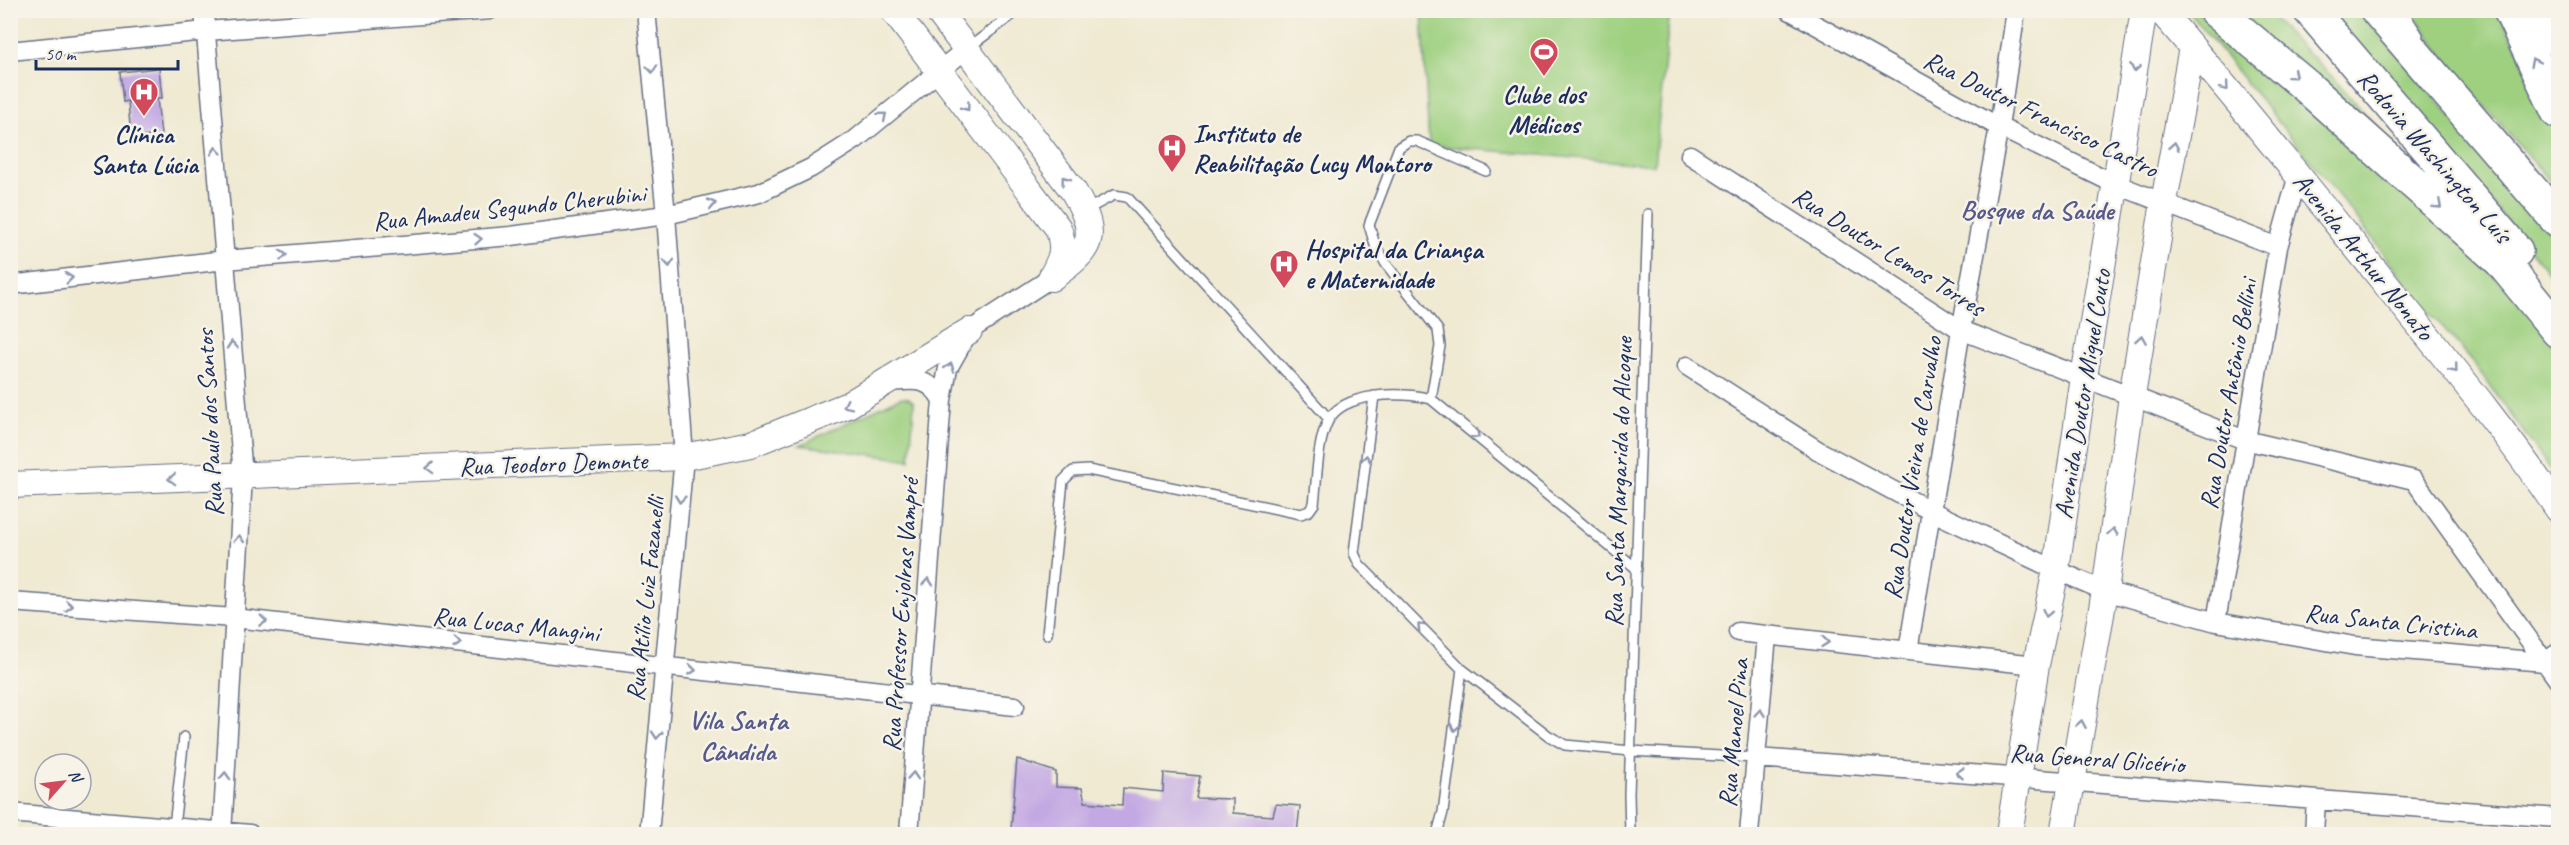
<svg xmlns="http://www.w3.org/2000/svg" width="2569" height="845" viewBox="0 0 2569 845" font-family="Caveat,sans-serif">
  <style>
    .green { fill: #9ed080; stroke: #5c806f; stroke-width: 1.5 }
    .building { fill: #c3a9e3 }
    .lines { fill: none; stroke-linecap: round; stroke-linejoin: round }
    .lane-casing { stroke: #667087; stroke-width: 12 }
    .street-casing { stroke: #667087; stroke-width: 21 }
    .secondary-casing { stroke: #667087; stroke-width: 28 }
    .highway-casing { stroke: #667087; stroke-width: 36 }
    .lane { stroke: #fff; stroke-width: 9 }
    .street { stroke: #fff; stroke-width: 18 }
    .secondary { stroke: #fff; stroke-width: 26 }
    .highway { stroke: #fff; stroke-width: 33 }
    .oneway { stroke: #8d97ae }
    .labels { text-anchor: middle; stroke-width: 5; stroke-linejoin: round; paint-order: stroke }
    .poi-label { font-size: 26px; font-weight: bold; fill: #1b2f5e; stroke: #f7f3e8 }
    .street-label { font-size: 26px; fill: #1b2f5e; stroke: #f7f3e8 }
    .neighbourhood-label { font-size: 27px; font-weight: bold; fill: #565a8d; stroke: #f7f3e8 }
  </style>
  <rect width="100%" height="100%" fill="#f7f3e8"/>
  <filter id="ink" filterUnits="userSpaceOnUse"><feTurbulence type="fractalNoise" baseFrequency=".0167" numOctaves="2"/><feDisplacementMap in="SourceGraphic" scale="12" xChannelSelector="R" yChannelSelector="G"/><feConvolveMatrix kernelMatrix="1 2 1 2 8 2 1 2 1" color-interpolation-filters="sRGB"/></filter>
  <filter id="wash" filterUnits="userSpaceOnUse"><feTurbulence type="fractalNoise" baseFrequency=".008" numOctaves="4" result="noise"/><feDisplacementMap in="SourceGraphic" scale="24" xChannelSelector="R" yChannelSelector="G"/><feGaussianBlur stdDeviation="1.35" result="paint"/><feColorMatrix in="noise" values="0 0 0 0 0 0 0 0 0 0 0 0 0 0 0 0 0 1.4 0 .05"/><feComposite in="paint" operator="in"/></filter>
  <g filter="url(#wash)">
    <rect width="100%" height="100%" fill="#f0ead3"/>
    <!-- green -->
    <path class="green" d="M1422,11H1670L1654,165L1429,145Z
      M2188,11H2198C2268,70 2336,129 2404,191C2459,241 2515,290 2558,351V480L2470,358L2428,310L2351,211Z
      M2227,11H2267L2288,34L2324,68L2410,164Z
      M2325,11H2360L2558,241V284L2482,191Z
      M2411,11H2497L2558,126V190L2459,77Z
      M901,397L909,398L914,403L910,460L800,445Z"/>
    <g id="blocks">
      <!-- building -->
      <path class="building" d="M159,68L162,98H157L161,135L131,138L128,101L123,102L120,72Z
        M1017,759L1056,772V787L1082,788L1085,802L1122,805L1123,788L1163,792L1164,773L1200,776L1196,798L1233,799V813L1273,816L1276,804L1300,806L1297,834H1079L1011,829Z"/>
    </g>
  </g>
  <g filter="url(#ink)">
    <use href="#blocks" fill-opacity="0" stroke="#667087" stroke-width="1.5"/>
    <g class="lines">
      <!-- lane casing -->
      <g class="lane-casing">
        <path id="lane" d="M2402,10L2418,35
          M968,48L1019,10
          M1086,210L1114,195L1127,197L1329,419
          M1374,396L1354,553L1359,564L1462,669L1549,736L1565,745L1631,751L1756,758
          M1431,399L1440,346L1438,330L1386,264L1375,245L1369,225L1399,147L1409,141H1417L1486,171
          M1047,634L1063,481L1073,471L1088,470L1301,514L1309,511L1314,504C1317,480 1317,442 1328,421C1343,392 1403,391 1431,399L1637,569
          M174,827L184,737
          M1437,834L1443,812L1462,669
          M1630,834L1629,794L1648,214"/>
      </g>
      <!-- street casing -->
      <g class="street-casing">
        <path id="street" d="M204,10L243,476L222,834
          M646,10L666,215L684,457L649,834
          M1789,10L1999,127L2115,184L2278,247
          M10,51L206,31L490,10
          M1690,155L1961,330L2245,440L2414,480L2558,680
          M10,285L225,260L511,236L666,215L759,193L811,168L855,140L966,49
          M1687,366L1819,451L1931,511L2056,570L2105,591L2216,622L2355,646L2545,662L2558,653
          M887,382C912,381 928,375 942,400
          M10,602L234,618L1015,706
          M2216,622L2278,247L2298,175
          M1738,632L2036,665
          M1908,651L1961,330L1999,127L2016,10
          M1756,758L2558,818
          M10,813L250,834
          M909,834L942,400L948,368L969,331L1051,278
          M1749,834L1767,636
          M2314,834L2316,800"/>
      </g>
      <!-- secondary casing -->
      <g class="secondary-casing">
        <path id="secondary" d="M893,10L1058,228C1066,250 1062,258 1051,278
          M937,10L1074,192C1100,238 1092,249 1051,278
          M2160,10C2236,97 2308,188 2381,278C2442,354 2504,428 2558,509
          M2529,10L2558,44
          M10,485L684,457L751,444L848,405L969,331
          M2009,834L2036,665L2056,570L2084,377L2144,10
          M2063,834L2105,591L2132,396L2164,202L2192,47"/>
      </g>
      <!-- highway casing -->
      <g class="highway-casing">
        <path id="highway" d="M2215,10L2306,86L2501,261L2558,331
          M2310,10L2516,251
          M2377,10L2558,221
          M2510,10L2558,112"/>
      </g>
      <!-- lane -->
      <use href="#lane" class="lane"/>
      <!-- street -->
      <use href="#street" class="street"/>
      <!-- secondary -->
      <use href="#secondary" class="secondary"/>
      <!-- highway -->
      <use href="#highway" class="highway"/>
    </g>
    <!-- one-way arrows -->
    <defs><path id="oneway-chevron" d="M-2-3.5L2.5 0L-2 3.5" fill="none" stroke-width="1.6" stroke-linecap="round" stroke-linejoin="round" transform="scale(1.5)"/></defs>
    <g class="oneway">
      <use href="#oneway-chevron" transform="translate(2534 62) rotate(-115)"/>
      <use href="#oneway-chevron" transform="translate(2135 68) rotate(100)"/>
      <use href="#oneway-chevron" transform="translate(652 69) rotate(85)"/>
      <use href="#oneway-chevron" transform="translate(2293 75) rotate(40)"/>
      <use href="#oneway-chevron" transform="translate(2225 87) rotate(50)"/>
      <use href="#oneway-chevron" transform="translate(966 107) rotate(53)"/>
      <use href="#oneway-chevron" transform="translate(883 116) rotate(-40)"/>
      <use href="#oneway-chevron" transform="translate(2174 146) rotate(-80)"/>
      <use href="#oneway-chevron" transform="translate(216 151) rotate(-95)"/>
      <use href="#oneway-chevron" transform="translate(1065 180) rotate(-127)"/>
      <use href="#oneway-chevron" transform="translate(712 204) rotate(-13)"/>
      <use href="#oneway-chevron" transform="translate(2438 205) rotate(42)"/>
      <use href="#oneway-chevron" transform="translate(478 239) rotate(-5)"/>
      <use href="#oneway-chevron" transform="translate(283 255) rotate(-5)"/>
      <use href="#oneway-chevron" transform="translate(669 263) rotate(86)"/>
      <use href="#oneway-chevron" transform="translate(69 278) rotate(-7)"/>
      <use href="#oneway-chevron" transform="translate(2141 339) rotate(-81)"/>
      <use href="#oneway-chevron" transform="translate(232 345) rotate(-95)"/>
      <use href="#oneway-chevron" transform="translate(950 367) rotate(-70)"/>
      <use href="#oneway-chevron" transform="translate(2454 369) rotate(51)"/>
      <use href="#oneway-chevron" transform="translate(847 405) rotate(154)"/>
      <use href="#oneway-chevron" transform="translate(1476 435) rotate(40)"/>
      <use href="#oneway-chevron" transform="translate(1366 459) rotate(-83)"/>
      <use href="#oneway-chevron" transform="translate(430 468) rotate(178)"/>
      <use href="#oneway-chevron" transform="translate(172 479) rotate(178)"/>
      <use href="#oneway-chevron" transform="translate(680 499) rotate(96)"/>
      <use href="#oneway-chevron" transform="translate(2113 532) rotate(-82)"/>
      <use href="#oneway-chevron" transform="translate(239 539) rotate(-87)"/>
      <use href="#oneway-chevron" transform="translate(928 582) rotate(-86)"/>
      <use href="#oneway-chevron" transform="translate(69 606) rotate(4)"/>
      <use href="#oneway-chevron" transform="translate(2047 613) rotate(102)"/>
      <use href="#oneway-chevron" transform="translate(263 621) rotate(6)"/>
      <use href="#oneway-chevron" transform="translate(1421 627) rotate(-135)"/>
      <use href="#oneway-chevron" transform="translate(1825 642) rotate(6)"/>
      <use href="#oneway-chevron" transform="translate(457 643) rotate(6)"/>
      <use href="#oneway-chevron" transform="translate(692 670) rotate(7)"/>
      <use href="#oneway-chevron" transform="translate(1760 713) rotate(-85)"/>
      <use href="#oneway-chevron" transform="translate(2081 724) rotate(-80)"/>
      <use href="#oneway-chevron" transform="translate(1455 727) rotate(98)"/>
      <use href="#oneway-chevron" transform="translate(657 735) rotate(95)"/>
      <use href="#oneway-chevron" transform="translate(1960 773) rotate(-176)"/>
      <use href="#oneway-chevron" transform="translate(225 776) rotate(-87)"/>
      <use href="#oneway-chevron" transform="translate(913 776) rotate(-86)"/>
    </g>
  </g>
  <!-- icons -->
  <defs>
    <g id="stadium-pin" transform="scale(1.5)"><path d="M0 17L-7.5 6A9.5 9.5 0 1 1 7.5 6Z" fill="#d1495b" stroke="#f7f3e8"/><path d="M0-5a6.5 5 0 1 0 0 10a6.5 5 0 1 0 0-10ZM-3.5-1.8h7v3.6h-7Z" fill="#fff"/></g>
    <g id="hospital-pin" transform="scale(1.5)"><path d="M0 17L-7.5 6A9.5 9.5 0 1 1 7.5 6Z" fill="#d1495b" stroke="#f7f3e8"/><path d="M-5-5h3v3.5h4V-5h3V5h-3V1.5h-4V5h-3Z" fill="#fff"/></g>
  </defs>
  <g fill-rule="evenodd">
    <use href="#stadium-pin" x="1544" y="52"/>
    <use href="#hospital-pin" x="144" y="92"/>
    <use href="#hospital-pin" x="1172" y="148"/>
    <use href="#hospital-pin" x="1284" y="264"/>
  </g>
  <g class="labels">
    <!-- poi labels -->
    <g class="poi-label">
      <text x="1544" y="103">Clube dos<tspan x="1544" dy="30">Médicos</tspan></text>
      <text x="1193" y="142" text-anchor="start">Instituto de<tspan x="1193" dy="30">Reabilitação Lucy Montoro</tspan></text>
      <text x="144" y="143">Clínica<tspan x="144" dy="30">Santa Lúcia</tspan></text>
      <text x="1305" y="258" text-anchor="start">Hospital da Criança<tspan x="1305" dy="30">e Maternidade</tspan></text>
    </g>
    <!-- street labels -->
    <g class="street-label">
      <text transform="translate(2041 114) rotate(26)" y="9">Rua Doutor Francisco Castro</text>
      <text transform="translate(2435 156) rotate(49)" y="9">Rodovia Washington Luís</text>
      <text transform="translate(509 207) rotate(-6)" y="9">Rua Amadeu Segundo Cherubini</text>
      <text transform="translate(1889 251) rotate(32)" y="9">Rua Doutor Lemos Torres</text>
      <text transform="translate(2364 256) rotate(51)" y="9">Avenida Arthur Nonato</text>
      <text transform="translate(2082 394) rotate(-81)" y="9">Avenida Doutor Miguel Couto</text>
      <text transform="translate(2228 394) rotate(-80)" y="9">Rua Doutor Antônio Bellini</text>
      <text transform="translate(209 423) rotate(-93)" y="9">Rua Paulo dos Santos</text>
      <text transform="translate(553 463) rotate(-2)" y="9">Rua Teodoro Demonte</text>
      <text transform="translate(1912 468) rotate(-81)" y="9">Rua Doutor Vieira de Carvalho</text>
      <text transform="translate(1618 482) rotate(-88)" y="9">Rua Santa Margarida do Alcoque</text>
      <text transform="translate(645 599) rotate(-84)" y="9">Rua Atílio Luiz Fazanelli</text>
      <text transform="translate(900 615) rotate(-86)" y="9">Rua Professor Enjolras Vampré</text>
      <text transform="translate(2391 621) rotate(6)" y="9">Rua Santa Cristina</text>
      <text transform="translate(516 624) rotate(6)" y="9">Rua Lucas Mangini</text>
      <text transform="translate(1733 733) rotate(-85)" y="9">Rua Manoel Pina</text>
      <text transform="translate(2097 758) rotate(4)" y="9">Rua General Glicério</text>
    </g>
    <!-- neighbourhood labels -->
    <g class="neighbourhood-label">
      <text x="2037" y="219">Bosque da Saúde</text>
      <text x="738" y="729">Vila Santa<tspan x="738" dy="31">Cândida</tspan></text>
    </g>
  </g>
  <!-- margin -->
  <rect width="2569" height="845" fill="none" stroke="#f7f3e8" stroke-width="36"/>
  <!-- north arrow -->
  <g transform="translate(63 782) rotate(62)"><circle r="28" fill="#f7f3e8" stroke="#9fa5b1" stroke-width="1.5"/>
  <path d="M0-4.5L10 22L0 15L-10 22Z" fill="#d1495b"/>
  <text y="-9" font-size="16" font-weight="bold" text-anchor="middle" fill="#1b2f5e">N</text>
  </g>
  <!-- scale -->
  <path d="M36 60v9h142v-9" fill="none" stroke="#1b2f5e" stroke-width="3"/>
  <text x="45" y="60" font-size="18" fill="#1b2f5e" stroke="#f7f3e8" stroke-width="4.5" paint-order="stroke">50 m</text>
</svg>
